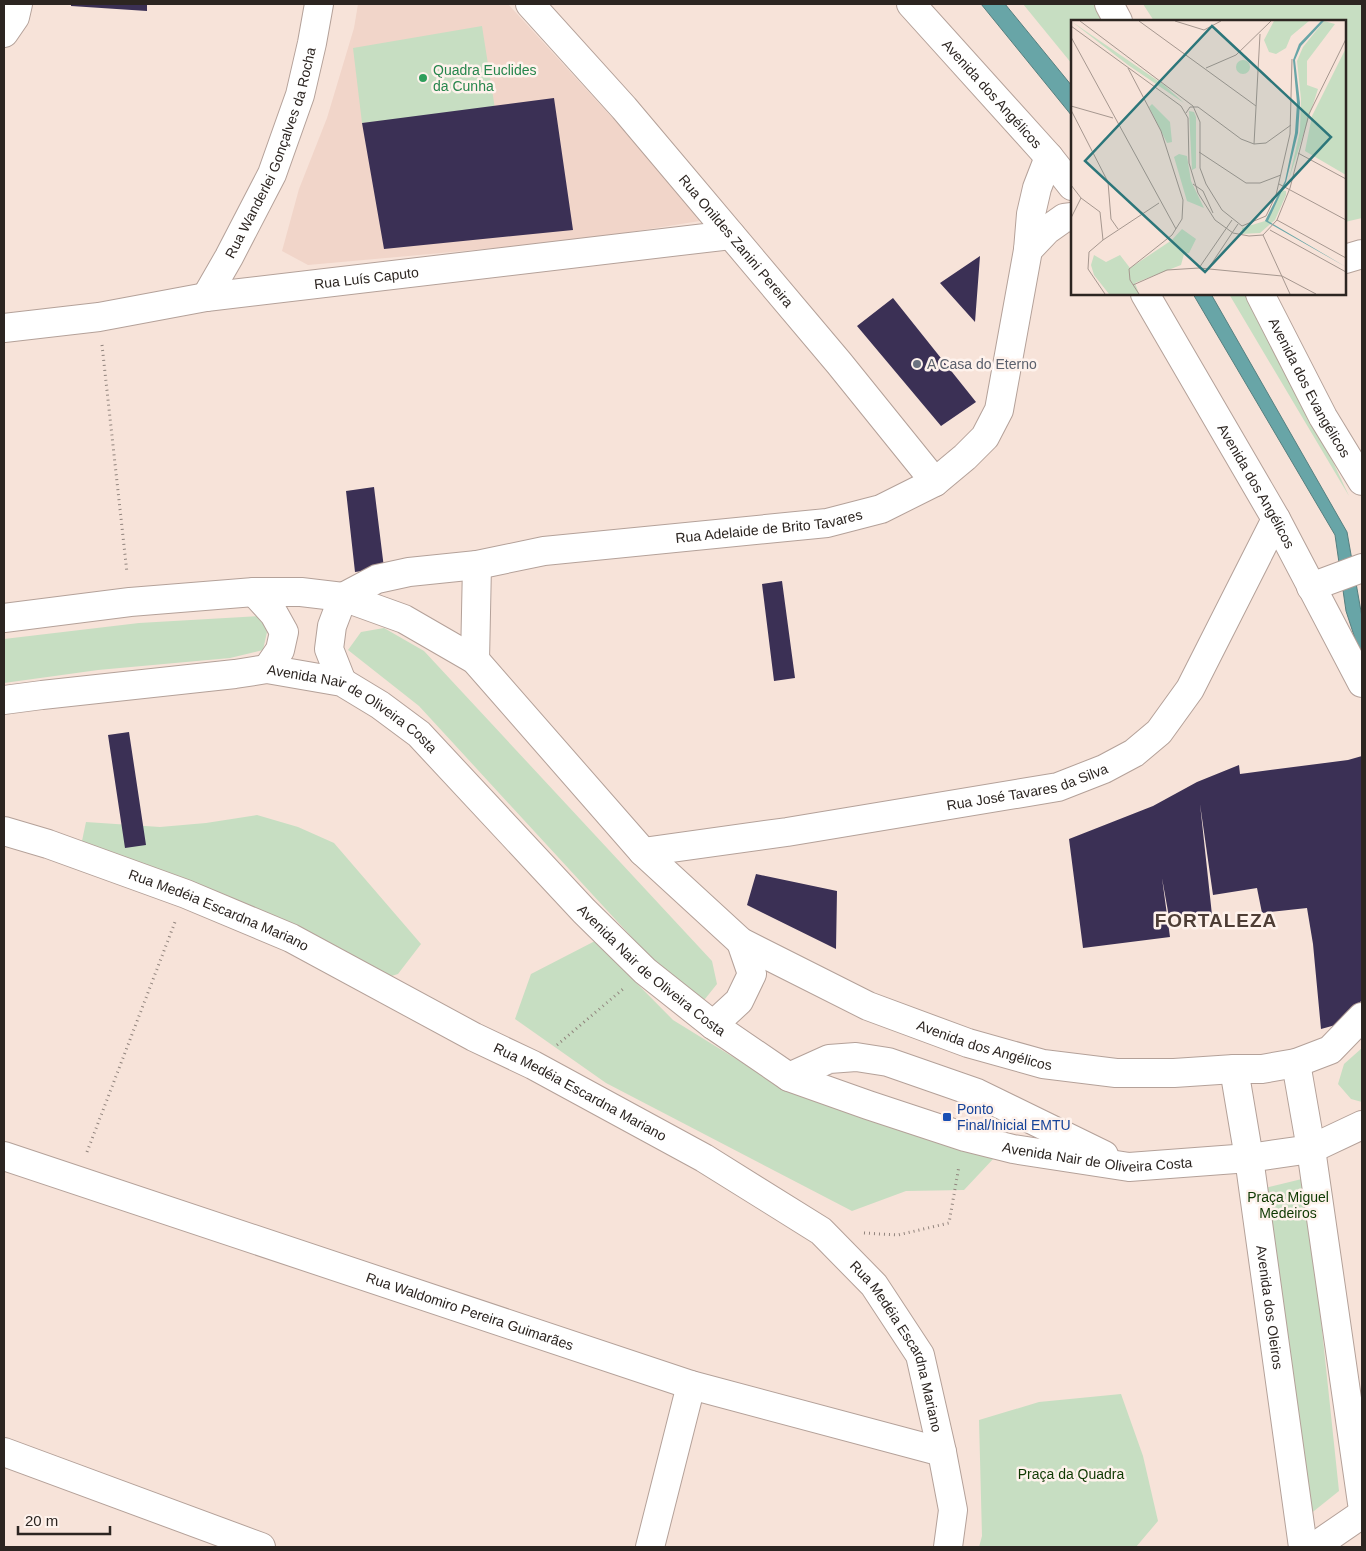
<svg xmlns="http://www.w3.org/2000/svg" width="1366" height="1551" viewBox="0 0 1366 1551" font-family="Arial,sans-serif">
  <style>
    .built { fill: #f1d5c9 }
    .green { fill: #c7dec2 }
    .water { fill: #68a5a7; stroke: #567f7f }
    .building { fill: #3b3055 }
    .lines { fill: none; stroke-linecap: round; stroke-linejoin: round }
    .street-casing { stroke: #b4a199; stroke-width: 30 }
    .path { stroke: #91847d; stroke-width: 3; stroke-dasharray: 1 4; stroke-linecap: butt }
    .street { stroke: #fff; stroke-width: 28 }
    .leisure-dot { fill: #2e9e5b; stroke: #fef2ec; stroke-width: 2 }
    .worship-dot { fill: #6b7280; stroke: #fef2ec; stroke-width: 2 }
    .transit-dot { fill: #1a4fb4; stroke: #fef2ec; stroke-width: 2 }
    .labels { text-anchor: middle; stroke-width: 5; stroke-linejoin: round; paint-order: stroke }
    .leisure-label { font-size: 14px; fill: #27864d; stroke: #fef2ec; text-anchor: start }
    .street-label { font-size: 14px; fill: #2c2521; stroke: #fef2ec }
    .worship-label { font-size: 14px; fill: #5b616d; stroke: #fef2ec; text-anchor: start }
    .transit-label { font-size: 14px; fill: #164399; stroke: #fef2ec; text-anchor: start }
    .park-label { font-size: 14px; fill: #0f3902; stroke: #fef2ec }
    .district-label { font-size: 19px; font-weight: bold; letter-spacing: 1px; fill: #4e3e36; stroke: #fef2ec }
    .inset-road { fill: none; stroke: #a6978f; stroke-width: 1 }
    .view { fill: #2c767a; fill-opacity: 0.15; stroke: #2c767a; stroke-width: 2.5 }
    .inset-edge { fill: none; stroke: #2c2521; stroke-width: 2.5 }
  </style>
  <rect width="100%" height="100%" fill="#f7e3d9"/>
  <!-- built -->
  <path class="built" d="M358,4H508L706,220L575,241L308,265L282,251L299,189L327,118L354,28Z"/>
  <!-- green -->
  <path class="green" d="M1023,4H1117L1125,21H1072V64Z
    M1143,4H1362V218L1345,222V21H1154Z
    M482,26L495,109L362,123L353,48Z
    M1229,294H1254L1349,496Z
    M260,616L267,632L263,650L230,658L98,670L4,683V639L139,623Z
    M384,628L424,651L712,961L717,984L705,999L690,998L673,982L419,706L348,650L361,632Z
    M257,815L298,827L334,843L421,944L398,974L372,982L79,855L86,822L160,827L206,823Z
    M595,941L673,1020L759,1073L995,1157L964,1190L906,1191L852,1211L606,1083L515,1019L531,974Z
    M1362,1048V1102L1351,1099L1338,1084L1344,1064Z
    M1306,1178L1339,1491L1304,1519L1265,1188Z
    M1121,1394L1143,1456L1158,1521L1136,1547H979L982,1536L979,1420L1039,1402Z"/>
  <!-- water -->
  <path class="water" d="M981,4H1005L1072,86V116Z
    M1193,294H1211L1347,532L1362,617V660L1346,611L1335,535Z"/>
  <!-- building -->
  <path class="building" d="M71,4H147V11L71,6Z
    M554,98L573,230L384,249L362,123Z
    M980,256L975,322L940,283Z
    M893,298L976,402L941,426L857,326Z
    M374,487L384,568L355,572L346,491Z
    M782,581L795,678L774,681L762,584Z
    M129,732L146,845L125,848L108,735Z
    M1362,756V999L1350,1021L1321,1029L1313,944L1307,908L1262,913L1257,888L1213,895L1200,804L1212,915L1169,917L1162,878L1170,937L1083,948L1069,839L1153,806L1197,782L1239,765L1240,774L1348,760Z
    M756,874L837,891L836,949L747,905Z"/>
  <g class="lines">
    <!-- street casing -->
    <g class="street-casing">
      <g id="street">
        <path id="s1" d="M530,4L624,108L839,363L935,482"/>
        <path id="s2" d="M911,4L1049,157L1072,186"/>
        <path d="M1109,4L1118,21"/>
        <path d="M4,33L15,17L18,4"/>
        <path d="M1028,250L1047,230L1064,218L1072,217"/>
        <path d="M1345,259L1362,254"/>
        <path id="s3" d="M1145,294L1276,519L1362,683"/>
        <path id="s4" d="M1260,294L1323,417L1362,481"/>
        <path id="s5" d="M206,297L229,257L272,174L300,95L312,43L319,4"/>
        <path id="s6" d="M4,328L99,317L206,297L731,235"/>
        <path d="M1311,587L1362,568"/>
        <path d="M254,592L274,614L284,632L280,650L267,669"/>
        <path id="s7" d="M4,618L130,602L254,592H301L343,597L404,619L475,660L643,852L741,942L868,1006L968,1043L1043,1064L1116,1073H1174L1234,1069H1262L1296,1063L1330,1050L1362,1017"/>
        <path d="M475,660L477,565"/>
        <path id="s8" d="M342,682L329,649L332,626L343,597L377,579L409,572L477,565L544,551L827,523L881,509L935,482L965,457L985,437L999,410L1028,250L1031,214L1037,188L1049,157"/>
        <path id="s9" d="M4,700L42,695L235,674L267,669L342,682L380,705L419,734L584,911L645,971L713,1025L789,1077L868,1105L965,1137L1013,1149L1129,1167L1249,1158L1311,1149L1362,1125"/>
        <path id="s10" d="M4,831L48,844L186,894L291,938L474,1037L533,1065L704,1158L821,1231L874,1285L920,1355L942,1452L953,1510L948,1547"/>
        <path id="s11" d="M643,852L787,832L1058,787L1104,769L1134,753L1159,732L1190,689L1276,519"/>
        <path d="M713,1025L739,1001L752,974L741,942"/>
        <path d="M1296,1063L1311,1149L1362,1503"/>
        <path id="s12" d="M1234,1069L1249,1158L1303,1547"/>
        <path d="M789,1077L829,1059L856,1057L888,1062L977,1093L1104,1155"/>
        <path id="s13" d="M4,1156L691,1385L942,1452"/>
        <path d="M4,1452L261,1547"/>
        <path d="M650,1547L691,1385"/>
        <path d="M1314,1547L1362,1514"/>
      </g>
    </g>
    <!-- path -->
    <path class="path" d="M102,345L127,573
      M557,1045L623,989
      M87,1152L175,922
      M864,1233L898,1235L949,1223L959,1166"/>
    <!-- street -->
    <use href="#street" class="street"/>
  </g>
  <!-- markers -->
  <circle class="leisure-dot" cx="423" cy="78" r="5"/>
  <circle class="worship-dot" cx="917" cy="364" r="5"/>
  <rect class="transit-dot" x="942" y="1112" width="10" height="10" rx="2.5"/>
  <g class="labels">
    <!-- leisure labels -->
    <g class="leisure-label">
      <text x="433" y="75">Quadra Euclides<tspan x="433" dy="16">da Cunha</tspan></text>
    </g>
    <!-- street labels -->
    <g class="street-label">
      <text dy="5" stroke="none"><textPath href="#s2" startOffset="121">Avenida dos Angélicos</textPath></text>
      <text dy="5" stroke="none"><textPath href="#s5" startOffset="159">Rua Wanderlei Gonçalves da Rocha</textPath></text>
      <text dy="5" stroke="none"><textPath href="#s1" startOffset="314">Rua Onildes Zanini Pereira</textPath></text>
      <text dy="5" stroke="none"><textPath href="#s6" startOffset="366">Rua Luís Caputo</textPath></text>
      <text dy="5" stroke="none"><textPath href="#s4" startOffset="106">Avenida dos Evangélicos</textPath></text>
      <text dy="5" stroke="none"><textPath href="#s3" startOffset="222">Avenida dos Angélicos</textPath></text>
      <text dy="5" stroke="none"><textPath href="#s8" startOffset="524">Rua Adelaide de Brito Tavares</textPath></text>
      <text dy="5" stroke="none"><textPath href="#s9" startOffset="361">Avenida Nair de Oliveira Costa</textPath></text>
      <text dy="5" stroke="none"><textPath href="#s11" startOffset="390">Rua José Tavares da Silva</textPath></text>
      <text dy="5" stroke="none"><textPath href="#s10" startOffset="229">Rua Medéia Escardna Mariano</textPath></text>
      <text dy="5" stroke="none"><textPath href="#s9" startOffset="766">Avenida Nair de Oliveira Costa</textPath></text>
      <text dy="5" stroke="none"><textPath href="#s7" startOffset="1141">Avenida dos Angélicos</textPath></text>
      <text dy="5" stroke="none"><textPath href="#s10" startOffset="634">Rua Medéia Escardna Mariano</textPath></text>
      <text dy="5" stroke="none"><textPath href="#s9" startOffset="1261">Avenida Nair de Oliveira Costa</textPath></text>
      <text dy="5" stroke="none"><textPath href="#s12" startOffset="241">Avenida dos Oleiros</textPath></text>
      <text dy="5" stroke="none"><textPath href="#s13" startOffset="491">Rua Waldomiro Pereira Guimarães</textPath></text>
      <text dy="5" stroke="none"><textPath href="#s10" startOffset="1054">Rua Medéia Escardna Mariano</textPath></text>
    </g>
    <!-- worship labels -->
    <g class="worship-label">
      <text x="927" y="369">A Casa do Eterno</text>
    </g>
    <!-- transit labels -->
    <g class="transit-label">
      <text x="957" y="1114">Ponto<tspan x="957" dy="16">Final/Inicial EMTU</tspan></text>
    </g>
    <!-- park labels -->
    <g class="park-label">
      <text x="1288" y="1202">Praça Miguel<tspan x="1288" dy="16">Medeiros</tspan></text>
      <text x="1071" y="1479">Praça da Quadra</text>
    </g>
    <!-- district labels -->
    <g class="district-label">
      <text x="1216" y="927">FORTALEZA</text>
    </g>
  </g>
  <!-- overview -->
  <g transform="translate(1071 20)">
    <rect width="275" height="275" fill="#f7e3d9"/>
    <path d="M0,1L93,65L113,83L57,45ZM203,1H238L220,16L215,28L205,34L198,32L193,20ZM253,1L264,4L236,41V65L247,69L218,159L229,111L230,79L226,41L232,27ZM275,28V155L234,131L241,96ZM165 47a7 7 0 1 1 14 0a7 7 0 1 1-14 0ZM81,84L99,102L101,122L96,123L78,87ZM118,91L123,92L125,97V148L121,150ZM108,134L116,136L120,161L133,188L116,181L103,137ZM210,170L215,171V175L204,200L189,213L171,214V208L194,201ZM111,209L125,219L118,233L113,234L110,245L64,263L68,274H38L23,255L20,245L23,235L35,242L49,235L59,248L101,220Z" fill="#c7dec2"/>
    <path d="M250,1H253L230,26L224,40L229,83L227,113L215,162L197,201L275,247L194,201L214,161L224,113L226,83L222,40L228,24Z" fill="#68a5a7"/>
    <path class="inset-road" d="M9,1L122,86L129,102V148L135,164L151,190L171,206L195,196L205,175L219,114L221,39M68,1L185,86M104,1L133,10L150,1M0,6L110,86L117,98L118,143L127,173L144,200L162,213L178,216L192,215L206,200L219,168L238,94L275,19M0,17L105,209M57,48L90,111L112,180L111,199L101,215L58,249L59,260L68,274M135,48L165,35L200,1M0,86L42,98M0,90L37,162L40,199L47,209M115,93L119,87H127L170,119L183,124L195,123L220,105M183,124L189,14M128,132L175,163H189L210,155M227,133L275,159M122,164L132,171L142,193M208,164L275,200M0,165L10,178L29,192L32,220M0,198L10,178M206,200L275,238M199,210L275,252M192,215L219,274M128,248L161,200M137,249L167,204M62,265L96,250L128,248L211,256L245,274M34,274L17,249L18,232L32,220L88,183"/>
    <path class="view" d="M141,6L260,117L134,252L14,141Z"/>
    <rect width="275" height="275" class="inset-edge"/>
  </g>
  <!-- border -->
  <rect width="1366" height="1551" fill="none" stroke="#2c2521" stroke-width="10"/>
  <!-- scale -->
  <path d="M18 1526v8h92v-8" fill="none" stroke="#2c2521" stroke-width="2.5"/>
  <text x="25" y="1526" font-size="15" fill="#2c2521" stroke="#fef2ec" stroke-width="4" paint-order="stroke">20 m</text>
</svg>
